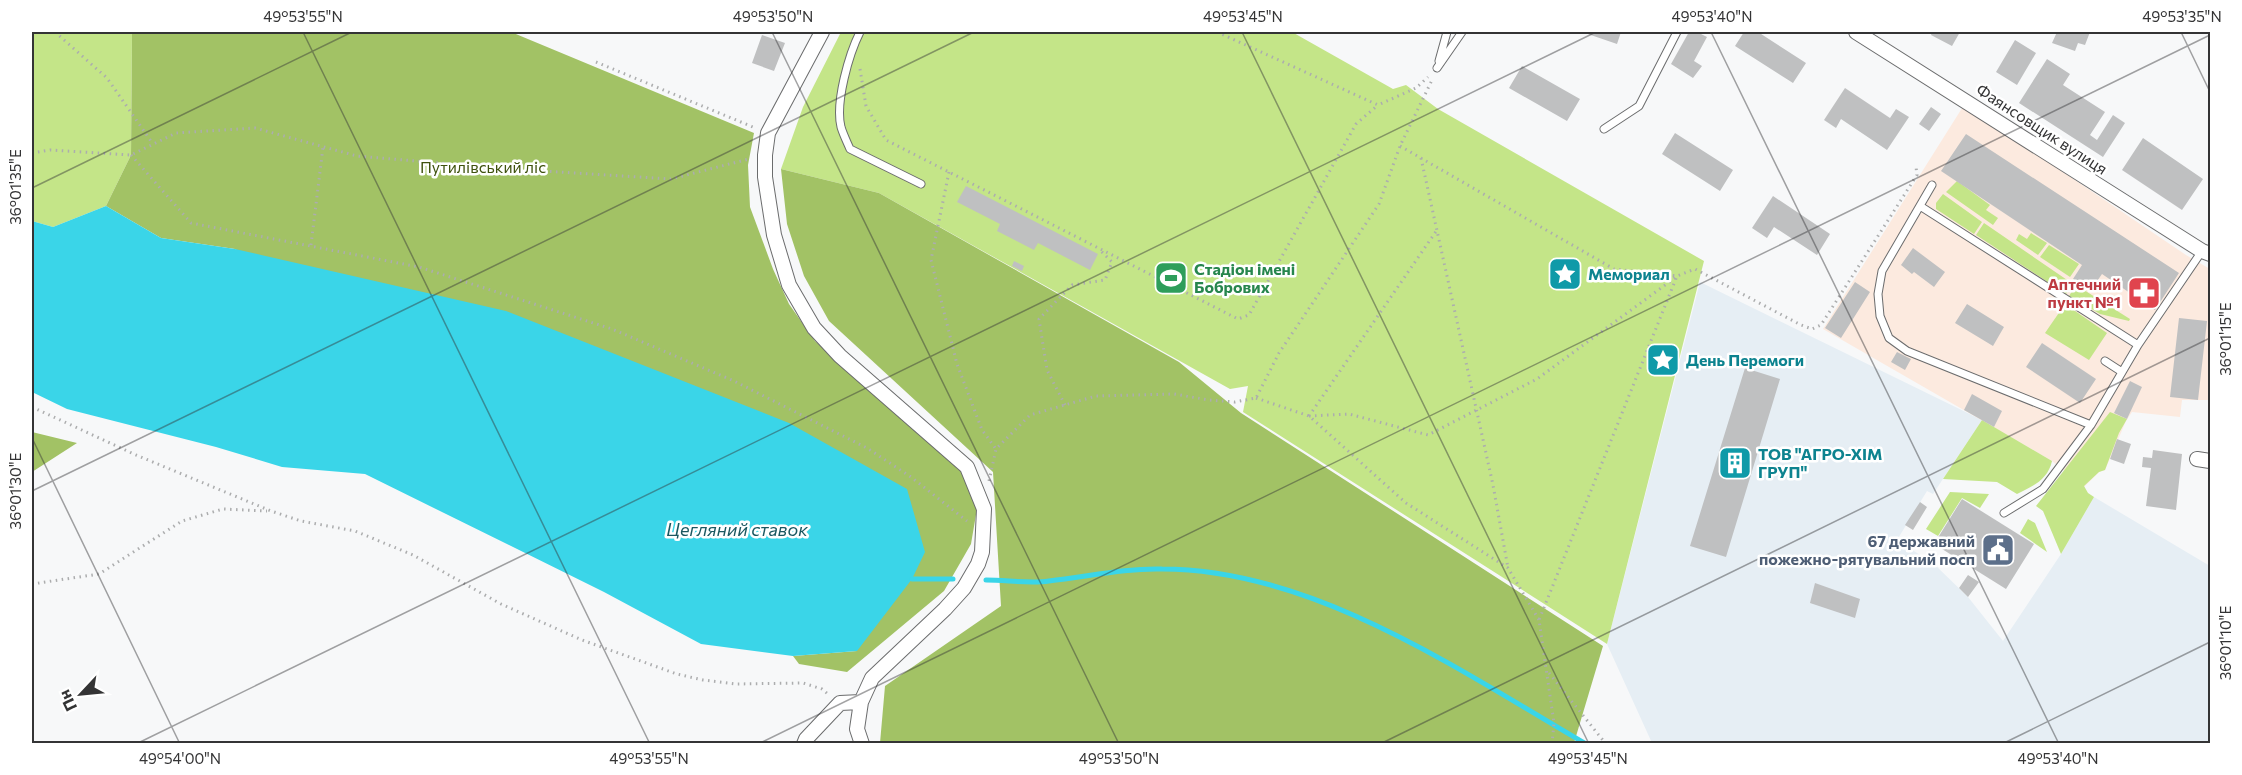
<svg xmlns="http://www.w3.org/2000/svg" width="2242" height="775" viewBox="0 0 2242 775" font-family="Commissioner,sans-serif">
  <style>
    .built { fill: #e6eef4 }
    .medical { fill: #fceadf }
    .green { fill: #c4e588 }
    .forest { fill: #a2c265 }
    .water { fill: #3ad5e8 }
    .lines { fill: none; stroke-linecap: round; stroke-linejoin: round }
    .stream { stroke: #3ad5e8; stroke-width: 5 }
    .building { fill: #bfc0c1 }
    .service-casing { stroke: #6b6c6d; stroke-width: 9 }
    .minor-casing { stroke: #6b6c6d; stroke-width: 16 }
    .path { stroke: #acadae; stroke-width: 3; stroke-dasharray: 1.5 4.5; stroke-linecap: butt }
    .service { stroke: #fff; stroke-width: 7 }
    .minor { stroke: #fff; stroke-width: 14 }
    .ticks { fill: none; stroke: #343435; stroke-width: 1.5; stroke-opacity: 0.45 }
    .labels { text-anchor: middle; stroke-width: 5; stroke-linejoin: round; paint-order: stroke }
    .street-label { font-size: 16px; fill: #343435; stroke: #fff }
    .park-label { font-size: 16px; fill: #3f520e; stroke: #fff }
    .leisure-label { font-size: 16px; font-weight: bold; fill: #27864d; stroke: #fff; text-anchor: start }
    .culture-label { font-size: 16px; font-weight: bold; fill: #0d838f; stroke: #fff; text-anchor: start }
    .health-label { font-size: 16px; font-weight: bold; fill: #be3a42; stroke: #fff; text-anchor: end }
    .service-label { font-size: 16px; font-weight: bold; fill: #4e5e75; stroke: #fff; text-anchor: end }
    .water-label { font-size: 18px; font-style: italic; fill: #1b5861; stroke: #fff }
    .neatline { fill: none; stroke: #343435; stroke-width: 2 }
    .ticks-label { font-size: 15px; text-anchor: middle; fill: #343435 }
  </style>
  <rect width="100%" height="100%" fill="#f7f8f9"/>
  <!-- built -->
  <path class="built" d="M1700,282L1982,420L1933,494L1927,491L1897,540L1934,564L1968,597L2003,641L2061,554L2094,497L2210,566V743H1652L1607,644Z"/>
  <!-- medical -->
  <path class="medical" d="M1964,105L2186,255L2210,269L2209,400H2182L2180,417L2132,412L2126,421L2105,470L2099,472L2084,487L2052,461L1823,329Z"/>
  <!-- green -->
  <path class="green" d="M32,32H132L131,155L106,206L53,227L32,221Z
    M841,32H1292L1393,89L1406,85L1438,109L1704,261L1607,644L1243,412L1248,386L1230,389L879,193L781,169L803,107Z
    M1957,181L1990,205L1986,210L1998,218L1993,225L1946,192Z
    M1943,194L1982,222L1974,234L1936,209V203Z
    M1984,223L2073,284L2066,294L1976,235Z
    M2031,233L2047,243L2038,255L2016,240L2019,234L2027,239Z
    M2049,245L2079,264L2070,277L2040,257Z
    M2076,285L2130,319L2129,321L2100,314L2069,296Z
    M2065,304L2107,333L2089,360L2045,333Z
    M2110,412L2127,419L2119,433L2105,470L2099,472L2084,486L2088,493L2094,497L2061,554L2043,511L2036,506Z
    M1982,420L2052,461C2048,479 2034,486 2017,494L1997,482L1943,479Z
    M1950,492L1989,494L1980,508L1962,498L1938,536L1926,529Z
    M2028,519L2035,523L2047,552L2020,533Z"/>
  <!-- forest -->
  <path class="forest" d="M132,32H511L754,133L748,165L750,207L773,269L789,304L815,341L962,466L978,503L971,544L944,591L847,672L799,664L793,656L857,651L235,249L161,238L106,206L131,155Z
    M781,169L879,193L1179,362L1241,413L1603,646L1574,743H880L885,686L1001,606L993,472L829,321L804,276L787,224Z
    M32,432L77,443L32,472Z"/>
  <!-- water -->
  <path class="water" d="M106,206L161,238L235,249L506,311L789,423L907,489L925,552L912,579L857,651L793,656L701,644L604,592L365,474L282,467L216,447L67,409L32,392V221L53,227Z"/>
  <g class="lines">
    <!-- stream -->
    <path class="stream" d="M912,579H953
      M986,580C1007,580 1029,584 1049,581C1087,577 1124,568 1162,569C1313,569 1459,670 1586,744"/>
  </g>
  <!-- building -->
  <path class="building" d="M1582,32H1621L1617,44Z
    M1689,32H1697L1707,37L1694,61L1702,66L1693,78L1671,64Z
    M1744,32H1758L1806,63L1793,83L1735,46Z
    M1932,32H1960L1952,46L1931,35Z
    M2057,32H2090L2085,45L2078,43L2075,51L2052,43Z
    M762,35L785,43L774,71L752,63Z
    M2015,40L2036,53L2017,85L1996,72Z
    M2047,59L2070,74L2063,85L2105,112L2090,135L2097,140L2113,115L2125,123L2103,157L2019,103Z
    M1522,66L1580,99L1567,121L1509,88Z
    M1845,88L1890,118L1896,109L1909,117L1887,150L1841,119L1836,128L1824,120Z
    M1931,107L1941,114L1929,131L1919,124Z
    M1675,133L1733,170L1720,191L1662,154Z
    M1966,134L2179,273L2155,310L2102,274L2091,290L2073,279L2082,265L1941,171Z
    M2143,138L2203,179L2182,210L2122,170Z
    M966,186L1098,254L1090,270L1038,243L1034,250L997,231L1000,224L957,202Z
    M1773,196L1830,234L1817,255L1774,227L1767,238L1752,228Z
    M1913,248L1945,272L1934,287L1914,272L1912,274L1901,265Z
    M1014,261L1024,266L1022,271L1012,266Z
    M1855,282L1870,292L1841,338L1825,328Z
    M1967,304L2004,327L1993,346L1955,323Z
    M2179,318L2207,321L2198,400L2170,397Z
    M2042,343L2096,379L2080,403L2026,367Z
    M1897,352L1911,359L1905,370L1891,362Z
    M1745,368L1780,379L1726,557L1690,546Z
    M2130,381L2142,387L2127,419L2114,413Z
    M1972,394L2002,411L1994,427L1964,410Z
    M2117,439L2131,444L2124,464L2110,459Z
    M2153,450L2182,454L2176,510L2146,506L2151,468L2142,467L2143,457L2152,458Z
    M1962,499L2034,544L2006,589L1934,544Z
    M1920,502L1927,507L1913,530L1905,525Z
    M1968,575L1979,582L1968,597L1959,588Z
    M1815,583L1860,599L1855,618L1810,603Z"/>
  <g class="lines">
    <!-- service casing -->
    <g class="service-casing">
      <path id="service" d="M860,32C849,54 835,102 841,127C843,134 847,142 850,149L921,184
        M1439,61L1447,32
        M1437,68L1462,32
        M1604,129L1639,106L1677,32
        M1932,185L1882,271L1878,294L1880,316L1889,338L1907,351L2091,425
        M1920,206L2138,345
        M2105,361L2122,372
        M2004,513L2043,489L2091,425L2138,345L2202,251"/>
    </g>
    <!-- minor casing -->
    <g class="minor-casing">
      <path id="minor" d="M822,32L768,133L765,155V177L774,235L789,285L814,328L840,356L967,467L984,509L982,552L978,564L964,588L945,609L872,678L861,702L857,729L862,744
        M1856,32L2202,251L2210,254
        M2197,459L2210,461
        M804,744L806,739L840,703L861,702"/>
    </g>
    <!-- path -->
    <path class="path" d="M55,32L107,78L153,144
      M1217,32L1378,105L1416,88L1428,77
      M596,62L753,127
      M860,69L866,106L886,140L1238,319L1249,315L1356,124L1378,105
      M1400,146L1614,269L1677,276L1695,269L1801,325L1812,329L1821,325L1917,175L1916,167
      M32,153L50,150L131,155L176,133L255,128L357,156L511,169L671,179L749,159
      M131,155L191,223L419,267L612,329L734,381L867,448L911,477L967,521
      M1421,158L1493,485L1508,568
      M949,172L931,260L957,364L982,430L996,449
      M311,245L323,147
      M1256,398L1309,416L1406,503L1508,568L1539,620
      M1065,405L1047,370L1039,319L1072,285L1105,280L1112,262L1099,249
      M32,407L136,455L271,511L301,521L355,531L413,555L501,604L582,640L677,674L703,680L736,684L803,683L822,689L829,695
      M1309,416L1349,414L1428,435L1537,379L1676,277
      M1309,416L1437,230
      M989,481L996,449L1030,415L1096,396L1174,394L1209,400L1235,402L1256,398L1279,353L1379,204L1400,146L1433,78
      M32,584L99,574L182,521L223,509L267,511
      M1549,673L1606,744
      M1552,744L1554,723L1539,620L1677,276"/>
    <!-- service -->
    <use href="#service" class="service"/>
    <!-- minor -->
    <use href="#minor" class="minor"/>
  </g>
  <!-- ticks -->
  <path class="ticks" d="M303,32L650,744M772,32L1119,744M1242,32L1589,744M1711,32L2059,744M2181,32L2210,92M32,188L352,32M32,438L180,744M32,491L974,32M136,744L1596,32M758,744L2210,35M1380,744L2210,338M2002,744L2210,642"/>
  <!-- icons -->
  <defs>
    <g id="sight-square" transform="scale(1.725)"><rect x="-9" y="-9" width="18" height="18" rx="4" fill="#0f9aa8" stroke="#fff"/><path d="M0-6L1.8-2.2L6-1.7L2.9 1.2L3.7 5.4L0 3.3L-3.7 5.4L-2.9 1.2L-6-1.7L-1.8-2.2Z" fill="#fff"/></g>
    <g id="stadium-square" transform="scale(1.725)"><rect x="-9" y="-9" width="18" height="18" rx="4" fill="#2e9e5b" stroke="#fff"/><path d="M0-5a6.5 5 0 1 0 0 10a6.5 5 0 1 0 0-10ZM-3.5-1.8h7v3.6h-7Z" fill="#fff"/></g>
    <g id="pharmacy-square" transform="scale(1.725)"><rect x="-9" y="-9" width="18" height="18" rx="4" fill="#e0444e" stroke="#fff"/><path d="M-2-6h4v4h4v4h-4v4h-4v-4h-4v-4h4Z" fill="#fff"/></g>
    <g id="building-square" transform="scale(1.725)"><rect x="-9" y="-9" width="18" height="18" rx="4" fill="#0f9aa8" stroke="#fff"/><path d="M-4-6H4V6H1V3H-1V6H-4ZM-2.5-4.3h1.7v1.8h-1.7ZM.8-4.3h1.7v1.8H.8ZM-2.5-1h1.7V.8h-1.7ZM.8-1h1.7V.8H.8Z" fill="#fff"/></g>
    <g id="civic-square" transform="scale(1.725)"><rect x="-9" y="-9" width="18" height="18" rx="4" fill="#5c6f8a" stroke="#fff"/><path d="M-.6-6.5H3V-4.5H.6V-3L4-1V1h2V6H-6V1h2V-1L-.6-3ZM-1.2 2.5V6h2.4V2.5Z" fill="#fff"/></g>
  </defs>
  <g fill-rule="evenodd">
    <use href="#sight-square" x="1565" y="274"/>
    <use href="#stadium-square" x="1171" y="278"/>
    <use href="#pharmacy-square" x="2144" y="293"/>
    <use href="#sight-square" x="1663" y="360"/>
    <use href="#building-square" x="1735" y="463"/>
    <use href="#civic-square" x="1998" y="550"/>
  </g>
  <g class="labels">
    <!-- street labels -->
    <g class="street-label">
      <text transform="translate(2042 129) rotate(33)" y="6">Фаянсовщик вулиця</text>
    </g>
    <!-- park labels -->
    <g class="park-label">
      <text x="483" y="173">Путилівський ліс</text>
    </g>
    <!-- leisure labels -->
    <g class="leisure-label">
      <text x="1194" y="275">Стадіон імені<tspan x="1194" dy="18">Бобрових</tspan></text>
    </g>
    <!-- culture labels -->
    <g class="culture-label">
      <text x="1588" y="280">Мемориал</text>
      <text x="1686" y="366">День Перемоги</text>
      <text x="1758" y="460">ТОВ "АГРО-ХІМ<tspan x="1758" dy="18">ГРУП"</tspan></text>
    </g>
    <!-- health labels -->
    <g class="health-label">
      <text x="2121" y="290">Аптечний<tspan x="2121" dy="18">пункт №1</tspan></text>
    </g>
    <!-- service labels -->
    <g class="service-label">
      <text x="1975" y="547">67 державний<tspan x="1975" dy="18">пожежно-рятувальний посп</tspan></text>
    </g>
    <!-- water labels -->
    <g class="water-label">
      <text x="737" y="536">Цегляний ставок</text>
    </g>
  </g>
  <!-- border -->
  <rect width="2242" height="775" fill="none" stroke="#ffffff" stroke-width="66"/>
  <!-- north arrow -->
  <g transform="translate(81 694) rotate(244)" stroke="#ffffff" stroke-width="4.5" paint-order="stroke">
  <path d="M0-4.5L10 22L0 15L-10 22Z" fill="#343435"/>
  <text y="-9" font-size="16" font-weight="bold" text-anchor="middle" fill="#343435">Пн</text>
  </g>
  <rect x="33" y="33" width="2176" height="709" class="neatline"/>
  <g class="ticks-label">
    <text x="303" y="22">49°53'55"N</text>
    <text x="773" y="22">49°53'50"N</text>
    <text x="1243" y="22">49°53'45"N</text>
    <text x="1712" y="22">49°53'40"N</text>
    <text x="2182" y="22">49°53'35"N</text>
    <text transform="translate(16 187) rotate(-90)" y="5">36°01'35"E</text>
    <text transform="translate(2226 339) rotate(-90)" y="5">36°01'15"E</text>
    <text transform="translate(16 491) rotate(-90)" y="5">36°01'30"E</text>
    <text transform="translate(2226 643) rotate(-90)" y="5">36°01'10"E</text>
    <text x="180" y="764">49°54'00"N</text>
    <text x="649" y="764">49°53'55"N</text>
    <text x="1119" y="764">49°53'50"N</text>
    <text x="1588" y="764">49°53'45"N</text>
    <text x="2058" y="764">49°53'40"N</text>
  </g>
</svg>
